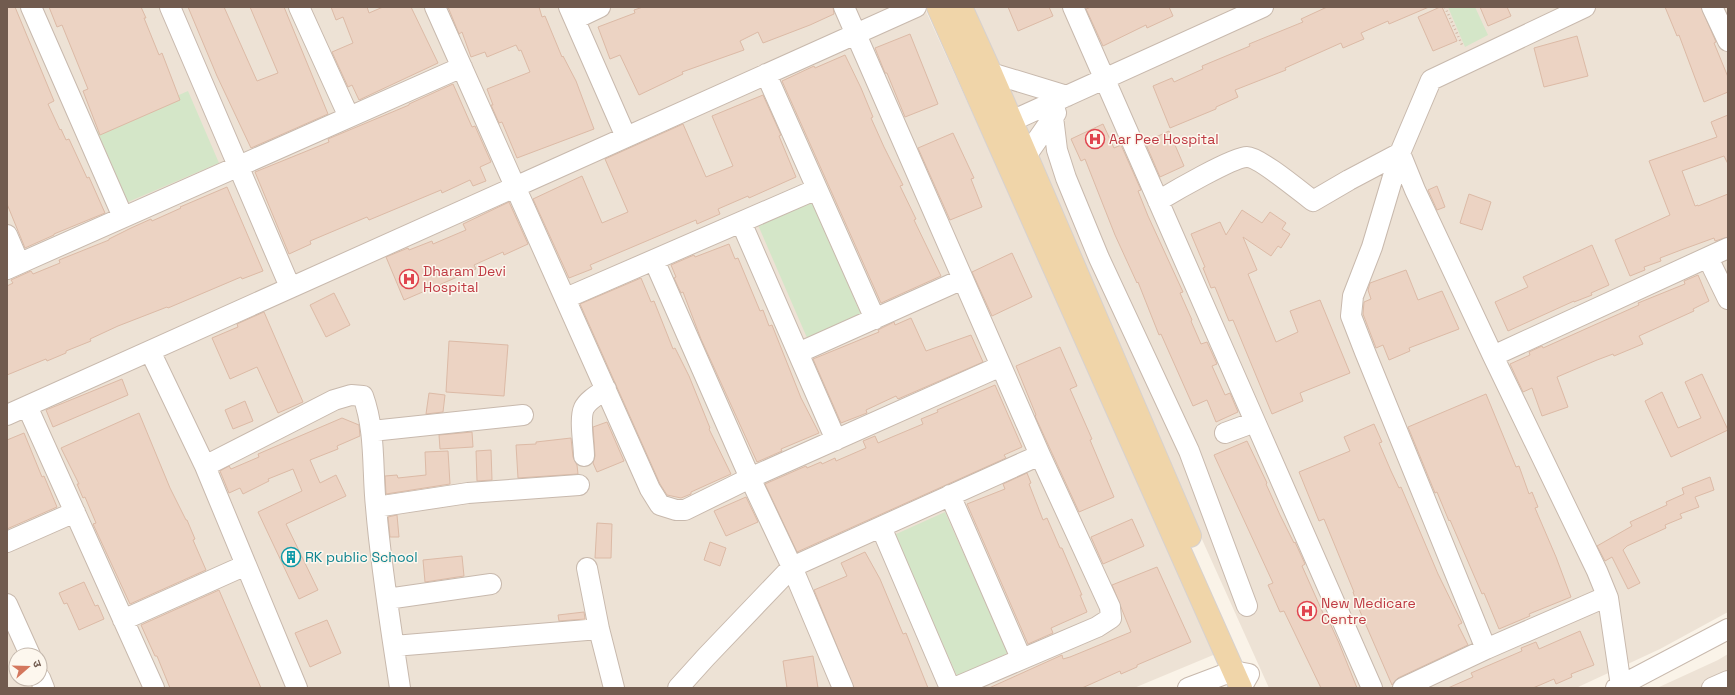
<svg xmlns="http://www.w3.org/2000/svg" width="1735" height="695" viewBox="0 0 1735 695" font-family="'Space Grotesk','Noto Sans Devanagari',sans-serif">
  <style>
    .residential { fill: #ede2d5; fill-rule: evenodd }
    .green { fill: #d4e6c8 }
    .building { fill: #ecd3c3; stroke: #dcbaa6 }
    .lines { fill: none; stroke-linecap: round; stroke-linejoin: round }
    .minor-casing { stroke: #c8b9ad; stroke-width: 22 }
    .major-casing { stroke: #d7d1ce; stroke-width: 24 }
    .path { stroke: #d1b7a7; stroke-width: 2.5; stroke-dasharray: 1 3; stroke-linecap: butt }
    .minor { stroke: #fff; stroke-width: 20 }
    .major { stroke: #f0d5a9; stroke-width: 22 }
    .labels { text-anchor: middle; stroke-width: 3; stroke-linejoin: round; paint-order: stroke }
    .health-label { font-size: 14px; fill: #be3a42; stroke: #fdf7ee; text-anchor: start }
    .culture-label { font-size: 14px; fill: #0d838f; stroke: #fdf7ee; text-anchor: start }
  </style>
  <rect width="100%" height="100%" fill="#faf3e8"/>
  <!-- residential -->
  <path class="residential" d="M7,7H924L1218,653L1134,688H7ZM16,655H40V679H16Z
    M962,7H1728V612L1660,649L1576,688H1269Z
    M1728,654V688H1657L1718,660Z"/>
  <!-- green -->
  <path class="green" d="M1448,7H1475L1488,35L1465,47Z
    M188,91L219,163L128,202L97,131Z
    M812,201L862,317L808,340L758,225Z
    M945,512L1008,653L957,676L894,535Z"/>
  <!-- building -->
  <path class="building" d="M7,7H15L54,101L48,104L60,130L61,129L66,140L69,139L87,178L89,177L105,213L54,234V235L25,248L7,204Z
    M49,7H141L146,18H144L159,55L162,53L180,100L100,135L83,91L88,89L62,25L57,27Z
    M188,7H224L257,81L278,73L250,7H284L328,114L251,148L217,76Z
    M331,7H367L369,13L383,7H411L438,63L359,100L352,85L348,87L332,52L353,43L343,17L336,20Z
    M448,7H539L542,17L545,16L562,57L563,56L576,81L594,129L517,158L502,122L499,123L491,105H493L487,89L530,72L521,50L519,51L516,45L487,57L485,52L471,57L462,32L459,34Z
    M643,7H833L834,14L810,25L763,43L758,32L740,41L744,50L682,72L683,74L639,95L620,55L610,59L598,27L635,13L634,10Z
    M1008,7H1049L1053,16L1018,31Z
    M1091,7H1169L1173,16L1147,28L1146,25L1103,46L1086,9Z
    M1327,7H1429L1389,24L1388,21L1361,33L1364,39L1343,48L1341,43L1285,68L1286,70L1235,90L1238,97L1216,107V109L1170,128L1153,86L1172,78L1174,82L1203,69L1202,66L1250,46L1249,44L1303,22L1301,19Z
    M1440,7H1442L1457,41L1433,51L1418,17Z
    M1480,7H1507L1511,16L1488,26Z
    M1665,7H1701L1716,42L1714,43L1728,77V92L1704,102L1679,35L1677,36Z
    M910,34L938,104L905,117L887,73H885L875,48Z
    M1577,36L1588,76L1544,87L1534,48Z
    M845,55L861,88L873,117L871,118L884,147L903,185L900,186L916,219L914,220L941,276L881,303L782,81L814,66L815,68Z
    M453,84L472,127L475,126L491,162L480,167L486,181L473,186L470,180L442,193L441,190L369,220L367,217L310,241L311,244L289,254L255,172L329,142L328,139L409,105V104Z
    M763,95L781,135L779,136L796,177L749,198L748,196L718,209L720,214L697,224L696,220L590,265L592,269L569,278L533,199L582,176L602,223L628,212L605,159L683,124L706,177L733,166L712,116Z
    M1728,115V164L1724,156L1682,171L1695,206L1698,205V206L1728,194V237L1715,241L1714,238L1681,250L1660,258L1661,261L1644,267L1645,270L1630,276L1615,240L1670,215L1649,161L1717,137L1711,122Z
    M1103,124L1114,148L1121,145L1141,190L1138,191L1148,216L1183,292L1180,293L1192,320L1191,321L1201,344L1207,342L1217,364L1212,366L1225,395L1230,393L1238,412L1216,422L1207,400L1193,406L1161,334L1159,335L1138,282L1137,283L1115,235L1085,159L1081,161L1071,139Z
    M1169,131L1184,166L1160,177L1145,142Z
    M953,133L974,178L971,179L982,207L950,220L918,148Z
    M1437,186L1445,207L1437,210L1428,190Z
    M227,187L263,271L242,279L241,277L168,308L167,307L118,326L90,339L91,341L66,351V353L47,361L46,359L7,375V286L13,283L11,280L31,271L33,274L60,263L59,260L109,240V239L131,228L151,219L152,221L181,208L180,207Z
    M1469,194L1491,202L1482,230L1460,223Z
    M509,202L528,244L504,255L503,252L474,265L476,269L404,300L386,257L408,248L409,250L432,241L433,244L466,230L463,224Z
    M1242,210L1262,223L1270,212L1286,223L1282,229L1290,234L1281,248L1278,246L1271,256L1243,237L1257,270L1248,274L1276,342L1298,332L1290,311L1320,300L1350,373L1300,393L1303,401L1272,414L1233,320L1229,321L1215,287L1211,288L1203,268L1205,267L1191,234L1220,222L1226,235Z
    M729,244L735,259L738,258L760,311L763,310L769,326L772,325L801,398L819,433L781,449L782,451L757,462L701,339L683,292L681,293L674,278L676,277L671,265L694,255L695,257Z
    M1592,245L1609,285L1591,293L1592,295L1574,302V301L1508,331L1495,302L1528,287L1523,277Z
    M1012,253L1032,297L992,316L972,272Z
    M1406,270L1418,300L1442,291L1459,329L1409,348L1410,351L1389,360L1383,345L1376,348L1363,314L1364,302L1371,299L1368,290L1370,283Z
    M1698,275L1709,301L1693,309L1694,311L1639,336L1643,344L1614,356L1613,354L1597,360L1557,377L1568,407L1542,416L1532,388L1523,392L1510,364L1530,355L1529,352L1542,346L1543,348L1639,305L1638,303L1685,284L1684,281Z
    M641,278L651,302L654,301L673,349L675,348L689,376L710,428L709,429L731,474L691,492V494L681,498L667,495L660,484L580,304Z
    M334,293L350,325L326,337L310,305Z
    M264,312L303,402L278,413L257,367L230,379L212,338L238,327L237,324Z
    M911,318L926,351L971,335L983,362L898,399L896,396L866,410L867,413L841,423L813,359L879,332L878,330L894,322L895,325Z
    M449,341L508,345L504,396L446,392Z
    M1060,347L1077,386L1070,389L1092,439L1090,440L1114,497L1079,512L1035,416L1036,415L1016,366Z
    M1702,374L1728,430L1671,457L1645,401L1662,392L1678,428L1701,418L1685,382Z
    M122,379L128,395L53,427L46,410Z
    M995,385L1022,447L1004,455L1006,458L797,552L765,484L806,466L807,468L821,462L822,464L835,458L836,461L866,448L863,441L875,436L878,443L892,437L923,424L921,419L938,412L937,410Z
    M429,393L445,395L443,412L426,414Z
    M1486,394L1516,467L1519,466L1529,494L1532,492L1538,507L1535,508L1556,557L1571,597L1529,614L1530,616L1499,629L1484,593L1482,594L1450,520L1449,521L1437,492L1435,493L1408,427Z
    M245,401L253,421L233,429L225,410Z
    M139,413L170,488L186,520H187L195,539L193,540L206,570L130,604L93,524L96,523L85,497L83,498L77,484H79L61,448Z
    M342,418L359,425L360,436L337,446L338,449L310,460L320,483L336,475L346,496L286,524L318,590L299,599L258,512L302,491L293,469L268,479L269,481L243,494L240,488L229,493L220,471L229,466L231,469L259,457L258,454Z
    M607,422L624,461L597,472L593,463L595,456L593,427Z
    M1374,424L1382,442L1379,443L1391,471L1399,488L1401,487L1438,574L1462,623L1458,625L1468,645L1398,678L1392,685L1359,609L1353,592H1354L1324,519L1319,521L1299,472L1350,451L1344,437Z
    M472,432L473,447L440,449L439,435Z
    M24,433L42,477L44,476L57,507L7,529V440Z
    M571,438L573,457L577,465L578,474L518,478L516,445L536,444V442Z
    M1247,441L1267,483L1266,484L1280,515L1294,543L1295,542L1305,564L1302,566L1327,622L1329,621L1339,643L1357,688H1321L1284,611L1280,612L1268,585L1273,583L1214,455Z
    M491,450L492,480L477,481L476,451Z
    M448,451L450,484L386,494L385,476L397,475L398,478L426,475L425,452Z
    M1027,473L1031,483L1029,484L1043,520L1047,518L1060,548H1062L1082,595H1080L1087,612L1051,628L1053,633L1028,644L967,504L1005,489L1003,484Z
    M1710,477L1714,490L1695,497L1699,507L1680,514L1682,518L1665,525L1666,528L1627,546L1623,550L1640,583L1628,589L1612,557L1605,561L1597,546L1632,526L1630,522L1667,505L1666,502L1684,494L1682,488Z
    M746,497L758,522L726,536L714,511Z
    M397,515L399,537H390L388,517Z
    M1132,519L1144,546L1103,564L1091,537Z
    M597,523L612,524L611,558H595Z
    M710,542L726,548L720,566L704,560Z
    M865,552L880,579L903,634L906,633L928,688H854L814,590L847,576L841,563Z
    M462,556L464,576L425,582L423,560Z
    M1157,567L1191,642L1137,665V667L1121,674L1120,671L1082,688H989L1062,655L1063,659L1070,657L1131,632L1112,585Z
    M84,582L95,606L98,605L104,619L79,630L67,603L64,604L59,593Z
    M219,590L261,688H170L157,656H155L141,625Z
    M584,612L585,619L559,621L558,615Z
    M327,620L341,653L310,667L295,633Z
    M1580,631L1594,665L1571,674L1572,677L1556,684L1554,679L1533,688H1448L1473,677L1471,673L1522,651L1521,648L1536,642L1539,649Z
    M813,656L818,688H787L783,661Z"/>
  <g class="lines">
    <!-- minor casing -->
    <g class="minor-casing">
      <path id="minor" d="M31,7L123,217
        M170,7L290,287
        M299,7L349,117
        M435,7L650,489L660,505L676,510H685L750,478L1001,366
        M569,7L626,137
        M844,7L1040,455L1110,607L1111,618L1097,627L954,688
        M1073,7L1372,688
        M1712,7L1728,41
        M575,19L600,7
        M991,73L1067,96
        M766,74L875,319
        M1053,117L1057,150L1066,178L1099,258L1189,451L1247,606
        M996,128L1263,7
        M1026,156L1056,113
        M1158,201C1173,192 1233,157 1247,157C1259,157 1301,192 1313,201L1349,180L1400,153L1415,190L1493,356L1597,571L1608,598L1601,599L1486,649L1403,688
        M741,222L836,440
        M7,235L19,263
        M1708,258L1728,299
        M654,260L750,478L792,567L843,688
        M7,269L462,67
        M566,298L817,189
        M150,351L205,466L297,688
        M798,353L963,279
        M1493,356L1728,248
        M27,406L154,688
        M7,415L916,7
        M372,431L523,415
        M1225,433L1255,422
        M584,456C584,444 579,419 584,408C588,400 599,394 606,389
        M205,466L334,400L351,395L363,396C376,432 372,470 376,507C381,568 391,628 400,688
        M950,495L1021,658
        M376,507L468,493L579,485
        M881,527L950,688
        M7,542L75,512
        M587,568L599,629L614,688
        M1608,598L1621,686
        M387,599L491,584
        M7,604L30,655
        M123,620L246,565
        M394,646L599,629
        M1486,649L1365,352L1351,316L1353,296L1372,247L1400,153L1431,80L1585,7
        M40,678L44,688
        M678,688L706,657L792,567L1040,455
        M1188,688L1233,671L1249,674L1241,688
        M1616,688L1728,629
        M1712,688L1728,681"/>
    </g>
    <!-- major casing -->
    <g class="major-casing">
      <path id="major" d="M938,7L1241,688
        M961,7L991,73L1190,536"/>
    </g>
    <!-- path -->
    <path class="path" d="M1445,7L1463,47"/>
    <!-- minor -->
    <use href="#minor" class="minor"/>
    <!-- major -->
    <use href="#major" class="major"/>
  </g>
  <!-- icons -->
  <defs>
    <g id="hospital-ring" transform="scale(1)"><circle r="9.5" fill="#fdf7ee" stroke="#e0444e" stroke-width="1.5"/><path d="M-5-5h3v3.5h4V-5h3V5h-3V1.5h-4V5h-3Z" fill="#e0444e"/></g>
    <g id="building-ring" transform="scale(1)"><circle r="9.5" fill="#fdf7ee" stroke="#0f9aa8" stroke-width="1.5"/><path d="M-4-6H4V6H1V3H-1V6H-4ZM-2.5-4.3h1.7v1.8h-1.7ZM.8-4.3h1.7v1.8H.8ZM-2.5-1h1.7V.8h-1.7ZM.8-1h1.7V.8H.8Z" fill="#0f9aa8"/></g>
  </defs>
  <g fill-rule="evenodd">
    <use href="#hospital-ring" x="1095" y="139"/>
    <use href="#hospital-ring" x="409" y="279"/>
    <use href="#building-ring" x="291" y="557"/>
    <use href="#hospital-ring" x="1307" y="611"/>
  </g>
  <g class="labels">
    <!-- health labels -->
    <g class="health-label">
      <text x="1109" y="144">Aar Pee Hospital</text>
      <text x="423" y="276">Dharam Devi<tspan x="423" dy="16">Hospital</tspan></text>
      <text x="1321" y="608">New Medicare<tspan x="1321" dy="16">Centre</tspan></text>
    </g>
    <!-- culture labels -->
    <g class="culture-label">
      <text x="305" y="562">RK public School</text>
    </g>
  </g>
  <!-- border -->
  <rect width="1735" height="695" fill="none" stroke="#715b4f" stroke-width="16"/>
  <!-- north arrow -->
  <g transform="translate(28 667) rotate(70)"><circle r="19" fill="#fdf7ee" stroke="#c5b9ae"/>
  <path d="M0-3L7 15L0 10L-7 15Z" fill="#d4775d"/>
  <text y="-6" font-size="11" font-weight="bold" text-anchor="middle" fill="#715b4f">उ</text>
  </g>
</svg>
